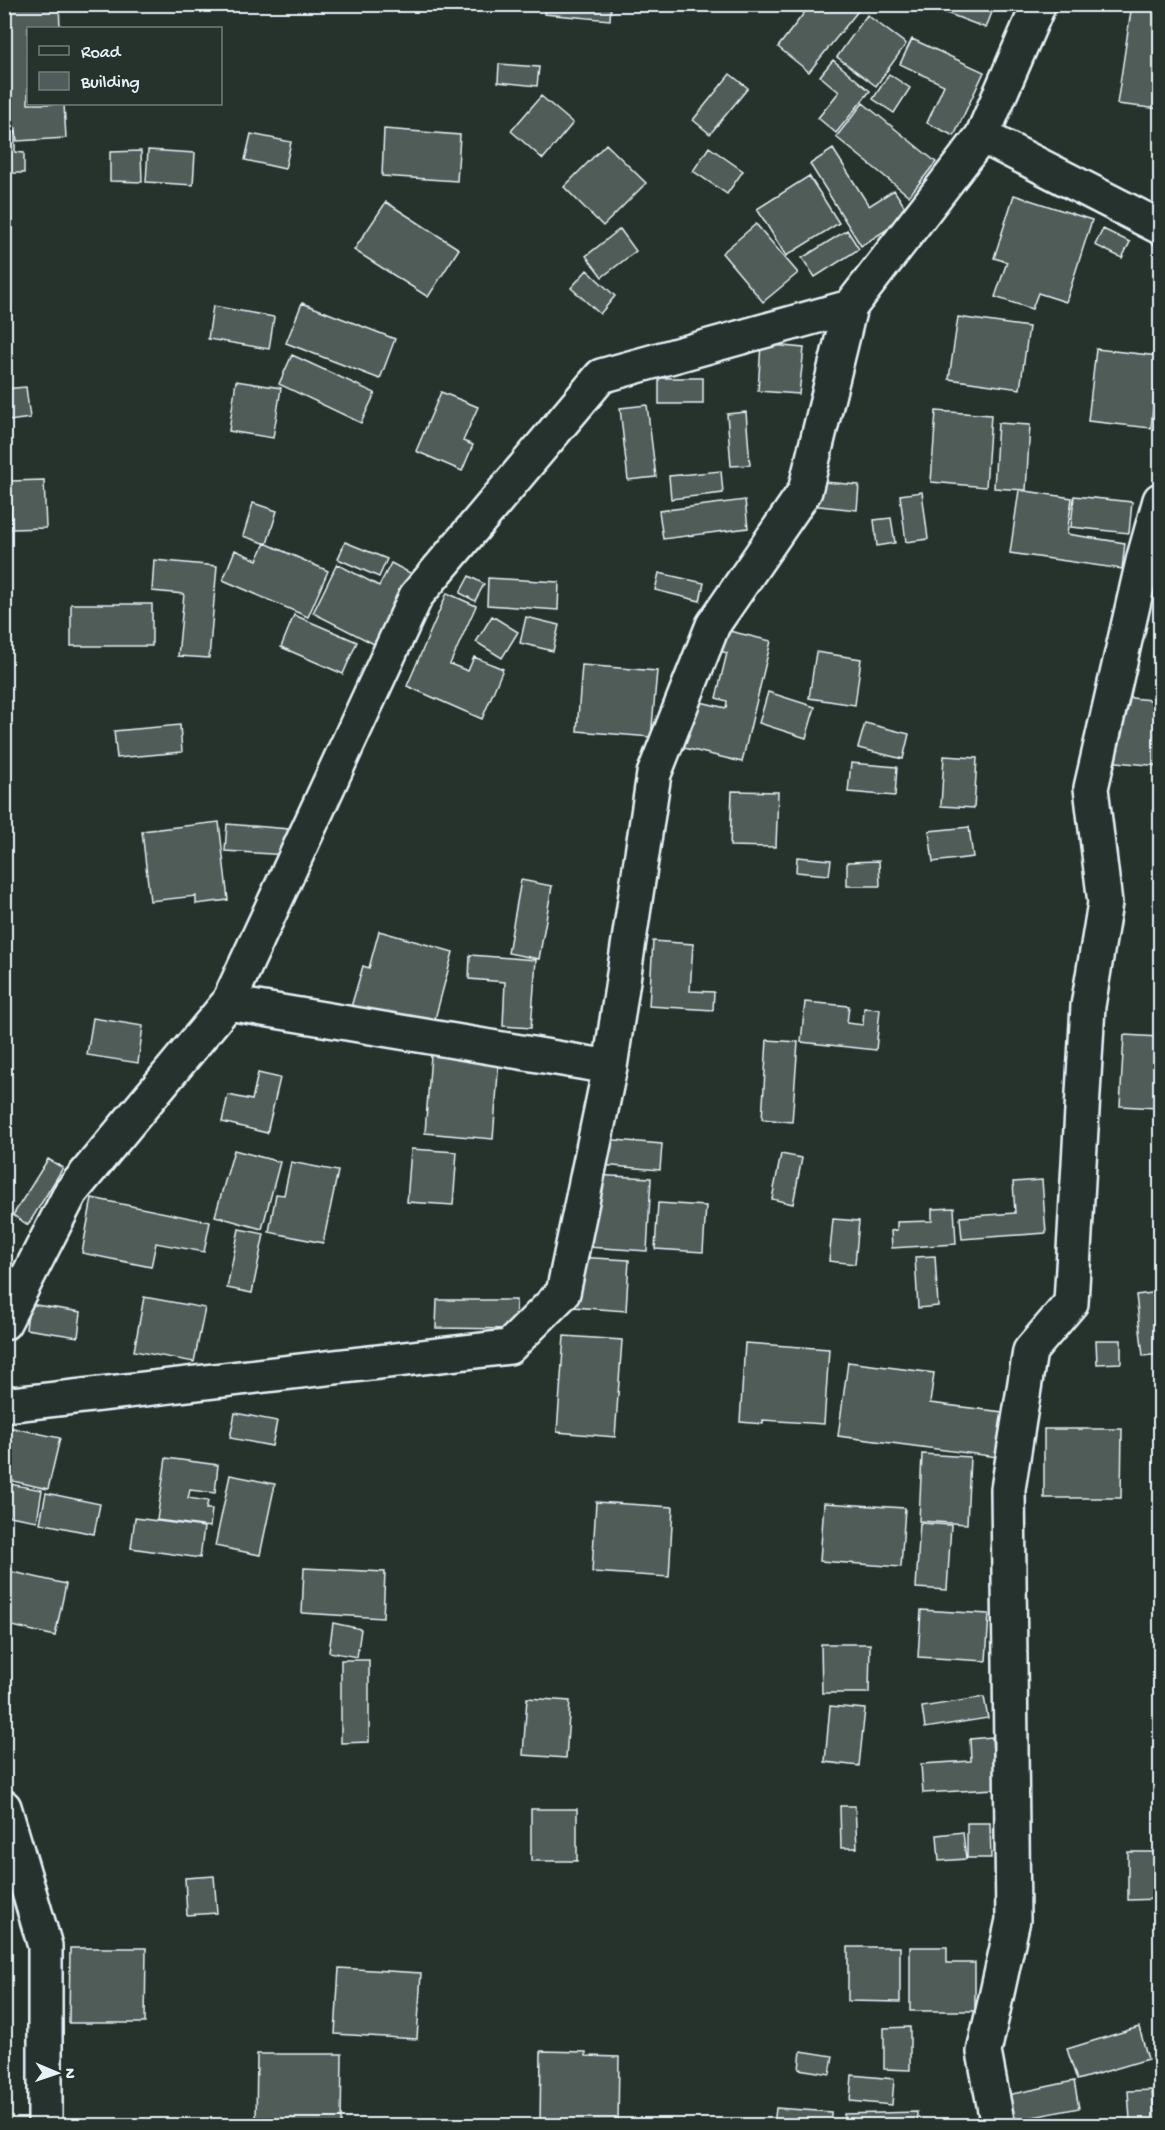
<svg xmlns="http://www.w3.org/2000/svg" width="1165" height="2130" viewBox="0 0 1165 2130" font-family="'Gochi Hand',sans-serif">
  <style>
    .building { fill: #505c59; stroke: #e8f1f8; stroke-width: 1.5 }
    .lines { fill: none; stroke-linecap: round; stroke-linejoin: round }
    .minor-casing { stroke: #e8f1f8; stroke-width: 38 }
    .minor { stroke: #26332d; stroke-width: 33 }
  </style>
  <rect width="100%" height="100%" fill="#26332d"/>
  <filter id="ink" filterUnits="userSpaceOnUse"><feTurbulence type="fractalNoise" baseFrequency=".0167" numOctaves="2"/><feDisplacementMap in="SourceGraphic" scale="12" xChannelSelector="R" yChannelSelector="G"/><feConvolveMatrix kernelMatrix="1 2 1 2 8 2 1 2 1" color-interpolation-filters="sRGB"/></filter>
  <g filter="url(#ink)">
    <!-- building -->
    <path class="building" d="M4,4H59L60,28H28V104H64L66,138L17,141L16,128H4Z
      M545,4H611L610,20L544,14Z
      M811,4H850L858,11L809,72L778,47Z
      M923,4H995L986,28Z
      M1132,4H1160V109L1117,104Z
      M867,15L906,44L876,86L837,57Z
      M912,39L984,72L954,136L927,123L944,85L900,64Z
      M833,60L870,91L836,133L818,118L839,92L820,76Z
      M499,64L539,67L537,86L498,82Z
      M730,74L748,88L710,134L693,120Z
      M889,74L910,88L894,113L873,99Z
      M541,96L573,123L543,159L511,131Z
      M863,103L936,162L909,196L836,137Z
      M384,129L460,135L457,181L382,176Z
      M4,131H15V152L24,153V173H4Z
      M251,134L291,142L285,169L245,160Z
      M606,144L646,183L603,226L564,187Z
      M709,147L743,171L727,194L693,171Z
      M833,149L869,206L894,190L910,215L861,246L810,164Z
      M148,150L195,153L193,185L146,182Z
      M141,151L142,182L110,181V152Z
      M809,176L839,223L786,256L757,209Z
      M1014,195L1092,220L1066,302L1038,293L1032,309L995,297L1007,262L994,258Z
      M386,202L459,249L428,297L354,250Z
      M756,224L798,273L763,302L722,253Z
      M620,229L636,251L602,277L586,256Z
      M1103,229L1130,242L1122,258L1095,245Z
      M847,230L859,249L815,277L802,258Z
      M587,270L615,296L600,314L571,288Z
      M302,303L395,339L380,379L286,343Z
      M213,306L274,317L269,349L208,339Z
      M958,317L1029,327L1020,389L949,379Z
      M761,344L804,348L799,394L758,391Z
      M1096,349L1158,356L1151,428L1088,421Z
      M292,355L375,393L361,423L279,384Z
      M659,378H703V404H659Z
      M236,381L281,388L273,438L229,431Z
      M26,387L30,418L9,421L4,389Z
      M441,392L478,407L463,441L473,445L462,471L416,451Z
      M647,405L656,477L628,480L620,408Z
      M936,411L991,415L986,487L931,482Z
      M746,412L750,465L731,466L727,414Z
      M998,423L1030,425L1026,490L994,488Z
      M721,471L723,493L671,499L669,476Z
      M44,480L46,528L12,529L10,481Z
      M812,481L859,485L857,510L810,505Z
      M1019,490L1072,498L1067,534L1125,543L1122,569L1010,553Z
      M922,492L928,539L906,542L900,495Z
      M1074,496L1132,502L1129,533L1071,527Z
      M745,500L748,528L663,539L659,511Z
      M253,503L277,511L267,544L243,536Z
      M891,518L895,543L877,546L874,520Z
      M345,542L387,559L379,577L338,559Z
      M265,543L328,571L308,617L223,580L235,550L257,560Z
      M154,560L217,566L209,658L178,656L184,594L152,591Z
      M391,563L412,574L376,645L313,613L337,564L379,586Z
      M659,573L704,583L700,601L655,590Z
      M469,576L484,584L475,601L460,593Z
      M488,578L559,582L558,610L487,605Z
      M447,593L476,606L450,664L468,671L474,657L503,669L482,719L407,686Z
      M71,604H152V646H71Z
      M294,615L357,642L343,674L281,647Z
      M492,616L518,632L502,658L476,642Z
      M526,617L559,625L553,651L520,643Z
      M4,624H7L6,698H4Z
      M721,629L771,641L742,762L684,748L696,701L726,708L727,701L716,698L727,653L716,650Z
      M816,652L861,659L855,705L809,698Z
      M582,665L657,671L651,737L577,731Z
      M768,692L815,707L806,738L759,723Z
      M1122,697L1160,701V766L1116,762Z
      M865,723L909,734L903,759L858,748Z
      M180,725L182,752L117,758L114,731Z
      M944,756L977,758L974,808L941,806Z
      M851,763L897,767L895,796L848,792Z
      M732,791L778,792L776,847L730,846Z
      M219,822L228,900L196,904V896L150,901L142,831Z
      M227,824L289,829L288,855L225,851Z
      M969,827L973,857L933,862L929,831Z
      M797,857L831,860L829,875L796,872Z
      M879,861L880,886H847V862Z
      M521,880L552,886L539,959L508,953Z
      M379,931L453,952L432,1030L351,1007L363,966L369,968Z
      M653,941L693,944L690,991L714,992L713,1010L649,1006Z
      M470,955L536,960L531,1028L503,1026L505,982L469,979Z
      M805,1002L849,1006L847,1023L863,1025L864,1008L880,1009L876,1050L801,1042Z
      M93,1018L143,1026L138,1063L87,1055Z
      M1124,1035L1160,1037L1158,1108L1120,1106Z
      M767,1040L798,1042L792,1122L762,1119Z
      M431,1055L499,1060L493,1139L425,1133Z
      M258,1073L280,1078L267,1133L222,1122L228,1095L252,1100Z
      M603,1139L662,1144L660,1170L601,1165Z
      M411,1149L457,1152L453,1205L407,1202Z
      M234,1150L280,1162L262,1229L215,1216Z
      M781,1154L802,1158L793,1204L772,1199Z
      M48,1159L63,1168L28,1225L13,1215Z
      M291,1162L338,1171L323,1243L269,1232L276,1194L284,1195Z
      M592,1175L651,1178L647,1251L588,1247Z
      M1042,1180L1046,1233L962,1239L960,1217L1015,1213L1013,1182Z
      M92,1198L210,1222L204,1252L156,1243L151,1267L82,1253Z
      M658,1203L706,1206L703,1252L655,1249Z
      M954,1208L956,1244L892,1248L891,1231L897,1230V1222L932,1221V1209Z
      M833,1219L859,1221L855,1264L829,1261Z
      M239,1229L264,1234L252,1293L227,1288Z
      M935,1256L938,1306L918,1308L915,1257Z
      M576,1257L629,1260L626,1311L573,1307Z
      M1160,1292V1354L1143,1356L1136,1295Z
      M144,1297L205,1308L194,1362L134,1351Z
      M437,1300H516L515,1329L436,1328Z
      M29,1304L81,1312L78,1337L26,1329Z
      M564,1336L622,1340L615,1437L557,1432Z
      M1096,1340H1121V1363L1097,1364Z
      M745,1343L829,1349L824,1424L763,1420V1424L740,1422Z
      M848,1362L934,1373L930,1403L1011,1413L1005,1458L838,1436Z
      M235,1413L277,1421L272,1446L230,1438Z
      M4,1426L60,1438L48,1489L4,1479Z
      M1044,1429H1122L1121,1498H1044Z
      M922,1454L970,1457L967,1524L919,1521Z
      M166,1458L218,1465L215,1493L190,1490L188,1498L208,1501L206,1509H212L210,1527L157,1520Z
      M230,1475L275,1484L260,1555L215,1546Z
      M4,1483L42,1490L37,1521L4,1515Z
      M46,1493L100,1504L94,1534L40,1523Z
      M596,1502L673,1507L669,1577L592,1572Z
      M824,1503L905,1508L901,1567L820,1561Z
      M135,1518L204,1527L200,1558L131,1548Z
      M920,1523L951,1525L947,1590L916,1588Z
      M304,1568L385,1572L383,1618L302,1613Z
      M4,1570L66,1584L55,1636L4,1624Z
      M921,1610L989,1614L986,1661L918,1657Z
      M333,1623L361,1629L357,1657L329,1652Z
      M821,1644H870L869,1693H822Z
      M341,1660H369V1742L341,1743Z
      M984,1697L988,1718L925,1728L922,1707Z
      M527,1698L570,1701L566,1758L523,1755Z
      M830,1706L865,1709L859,1766L825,1762Z
      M992,1737L995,1789L923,1793L921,1764L971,1761L970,1739Z
      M840,1806H855L857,1848H841Z
      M531,1809H577V1861H531Z
      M967,1823H990L991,1858H967Z
      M963,1832L966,1859L939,1861L937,1835Z
      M1128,1852H1160V1899L1128,1900Z
      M214,1876L217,1913L187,1915L185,1878Z
      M848,1947H900V2002L848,2001Z
      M910,1947H947V1963H975V2011H910Z
      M70,1948H146L145,2023H69Z
      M339,1968L421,1973L417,2039L335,2034Z
      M910,2027V2070L884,2069V2028Z
      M1139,2027L1148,2059L1077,2080L1067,2049Z
      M541,2051L586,2052V2056L619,2057L618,2126H540Z
      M801,2051L833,2056L830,2074L799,2069Z
      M257,2054H342L341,2126H256Z
      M852,2075L894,2079L892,2105L850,2101Z
      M1074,2081L1079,2108L1003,2123L998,2097Z
      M1152,2090L1155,2126H1089V2123L1130,2120L1128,2091Z
      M776,2108L831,2112V2126H774Z
      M917,2112V2126H844V2114Z
      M143,2119L166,2121V2126H143Z"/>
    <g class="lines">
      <!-- minor casing -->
      <g class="minor-casing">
        <path id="minor" d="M1039,4L982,136L1160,227
          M228,1003L610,1067
          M4,1323L71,1192L228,1003L416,596L601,376L850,307L982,136
          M4,1401L13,1404L509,1347L563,1293L610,1067L654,774L713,625L805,491L850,307
          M4,1807L45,1946V2126
          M998,2126L984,2052L1013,1920L1008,1489L1030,1351L1071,1303L1088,1006L1105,903L1091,788L1144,557L1160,500"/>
      </g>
      <!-- minor -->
      <use href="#minor" class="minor"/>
    </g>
  </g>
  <!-- margin -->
  <rect width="1165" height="2130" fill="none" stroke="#26332d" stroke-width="24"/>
  <rect x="12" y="12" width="1141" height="2106" fill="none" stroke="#e8f1f8" stroke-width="2" filter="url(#ink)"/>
  <!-- legend -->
  <rect x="27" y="27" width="195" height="78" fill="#26332d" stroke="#747f7e" stroke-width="1.5"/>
  <rect x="39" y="46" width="30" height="9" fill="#26332d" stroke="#747f7e" stroke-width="1.5"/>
  <text x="81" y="57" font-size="18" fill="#e8f1f8">Road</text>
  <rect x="39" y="72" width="30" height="18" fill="#505c59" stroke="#747f7e" stroke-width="1.5"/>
  <text x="81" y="87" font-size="18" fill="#e8f1f8">Building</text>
  <!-- north arrow -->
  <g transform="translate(57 2073) rotate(92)" stroke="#26332d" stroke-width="4.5" paint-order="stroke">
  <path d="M0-4.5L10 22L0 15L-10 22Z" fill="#e8f1f8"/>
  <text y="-9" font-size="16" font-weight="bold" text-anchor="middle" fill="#e8f1f8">N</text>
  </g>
</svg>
